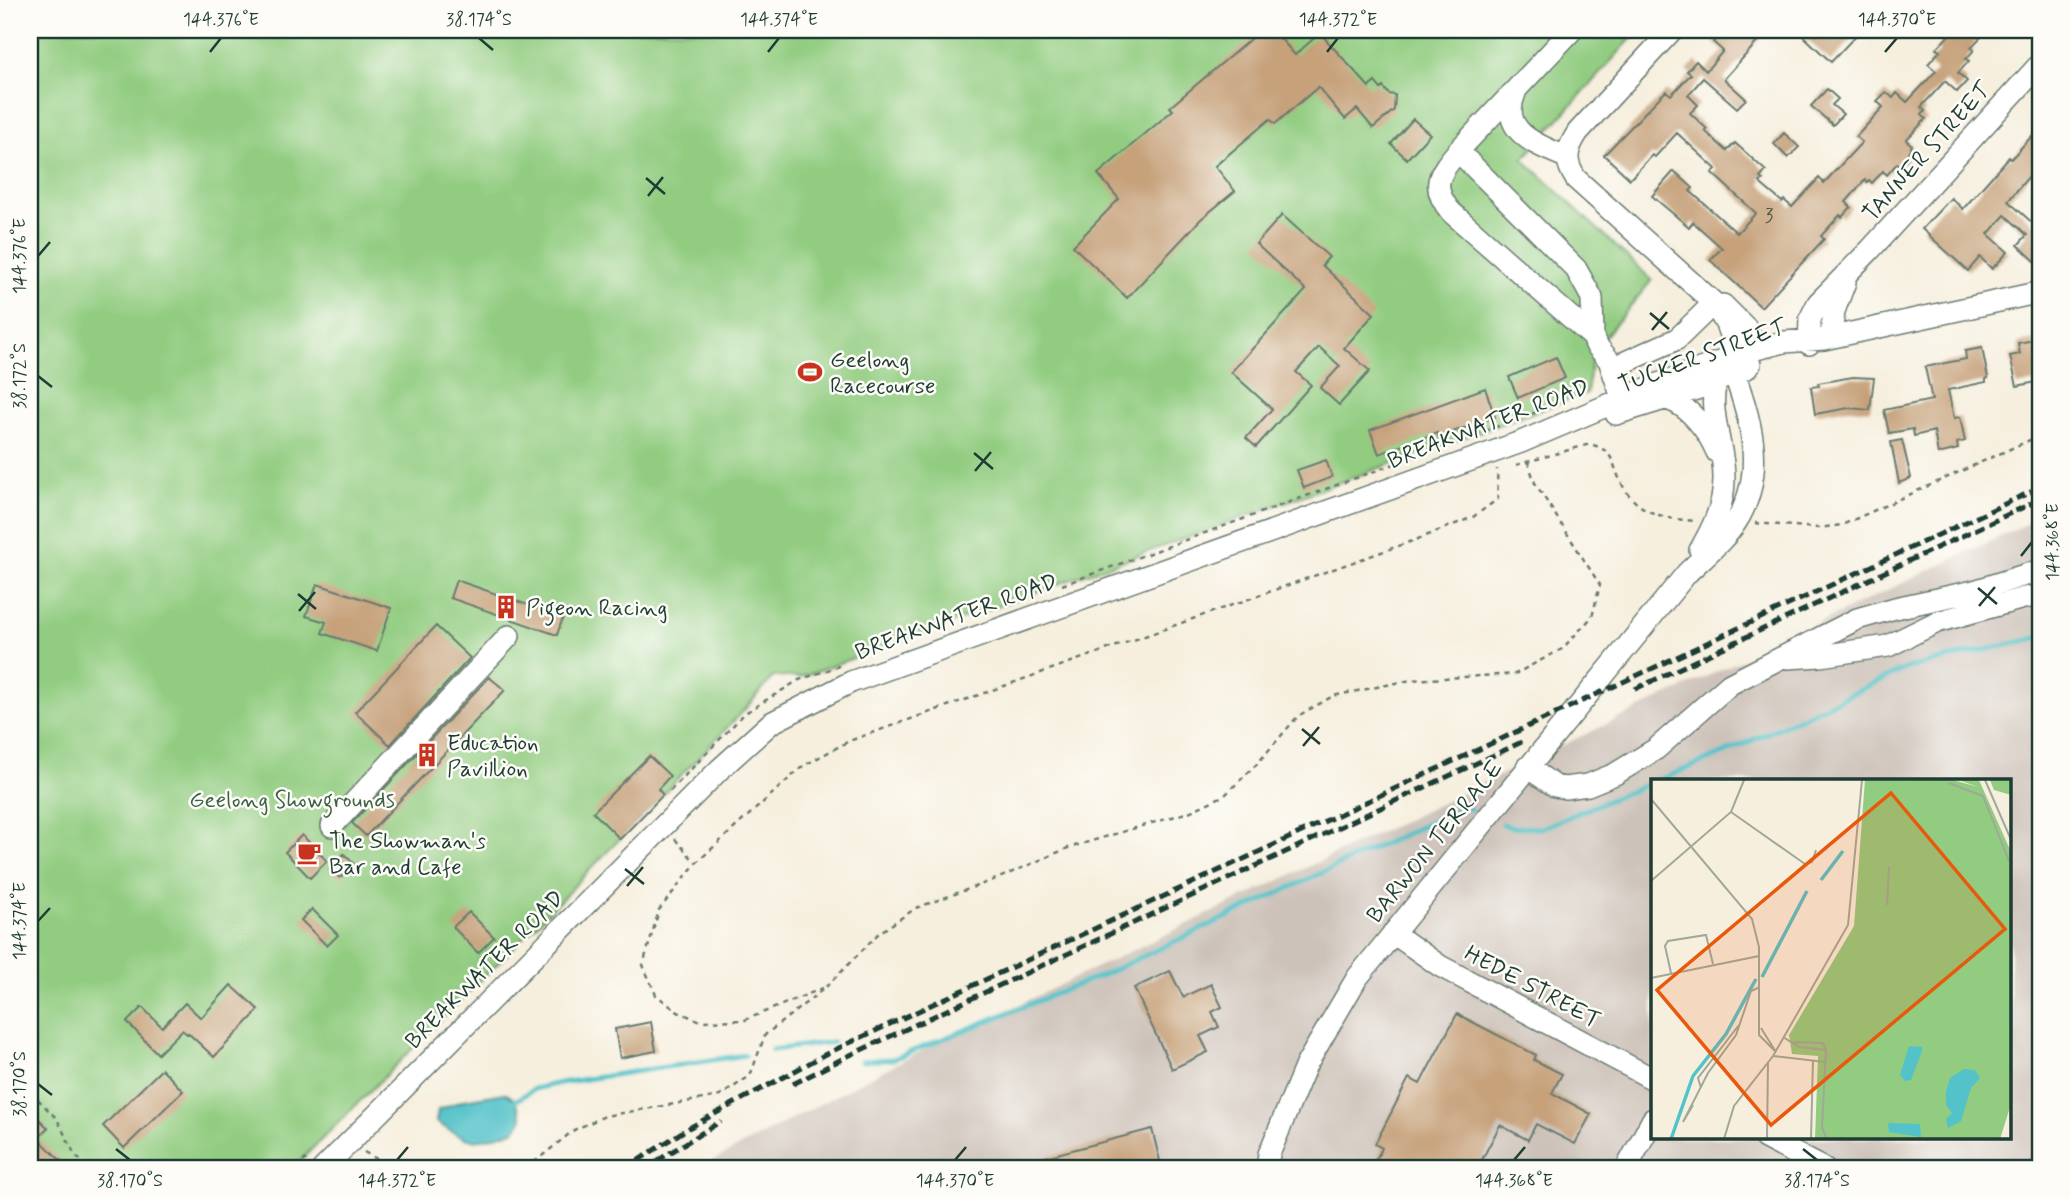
<svg xmlns="http://www.w3.org/2000/svg" width="2071" height="1199" viewBox="0 0 2071 1199" font-family="Mynerve,sans-serif">
  <style>
    .industrial { fill: #cdc2b9; fill-rule: evenodd }
    .green { fill: #91cc80; stroke: #58845a; stroke-width: 2 }
    .water { fill: #54c2c9; stroke: #3a807e; stroke-width: 2 }
    .lines { fill: none; stroke-linecap: round; stroke-linejoin: round }
    .stream { stroke: #54c2c9; stroke-width: 5 }
    .building { fill: #c6a17a }
    .minor-casing { stroke: #6a7b70; stroke-width: 24 }
    .path { stroke: #6a7b70; stroke-width: 2.5; stroke-dasharray: 5 5; stroke-linecap: butt }
    .minor { stroke: #fff; stroke-width: 21 }
    .rail { stroke: #1f3d34; stroke-width: 5; stroke-dasharray: 10 5; stroke-linecap: butt }
    .ticks { fill: none; stroke: #1f3d34; stroke-width: 2.5 }
    .labels { text-anchor: middle; stroke-width: 5; stroke-linejoin: round; paint-order: stroke }
    .number-label { font-size: 19px; fill: #495646 }
    .street-label { font-size: 23px; fill: #1f3d34; stroke: #fdfcf7 }
    .poi-label { font-size: 23px; fill: #1f3d34; stroke: #fdfcf7; text-anchor: start }
    .park-label { font-size: 23px; fill: #3c6147; stroke: #fdfcf7 }
    .inset-river { fill: none; stroke: #54c2c9; stroke-width: 3.5 }
    .inset-road { fill: none; stroke: #a0a89a; stroke-width: 2 }
    .view { fill: #e8590c; fill-opacity: 0.15; stroke: #e8590c; stroke-width: 3.5 }
    .inset-edge { fill: none; stroke: #1f3d34; stroke-width: 3.5 }
    .neatline { fill: none; stroke: #1f3d34; stroke-width: 2.5 }
    .ticks-label { font-size: 18px; text-anchor: middle; fill: #1f3d34 }
  </style>
  <rect width="100%" height="100%" fill="#fdfcf7"/>
  <filter id="ink" filterUnits="userSpaceOnUse"><feTurbulence type="fractalNoise" baseFrequency=".0143" numOctaves="2"/><feDisplacementMap in="SourceGraphic" scale="14" xChannelSelector="R" yChannelSelector="G"/><feConvolveMatrix kernelMatrix="1 2 1 2 8 2 1 2 1" color-interpolation-filters="sRGB"/></filter>
  <filter id="wash" filterUnits="userSpaceOnUse"><feTurbulence type="fractalNoise" baseFrequency=".00686" numOctaves="4" result="noise"/><feDisplacementMap in="SourceGraphic" scale="28" xChannelSelector="R" yChannelSelector="G"/><feGaussianBlur stdDeviation="1.57" result="paint"/><feColorMatrix in="noise" values="0 0 0 0 0 0 0 0 0 0 0 0 0 0 0 0 0 1.4 0 .05"/><feComposite in="paint" operator="in"/></filter>
  <g filter="url(#wash)">
    <rect width="100%" height="100%" fill="#f6efde"/>
    <!-- industrial -->
    <path class="industrial" d="M2041,517V1169H697L907,1058ZM1653,781H2010V1138H1653Z"/>
    <!-- green -->
    <path class="green" d="M30,30H1639L1523,159L1652,280L1593,351L1587,393L801,677H773L747,707L552,909L292,1169H30Z"/>
    <!-- water -->
    <path class="water" d="M504,1093C516,1097 519,1107 522,1120L515,1130C475,1143 472,1145 436,1122L438,1110L464,1100Z"/>
    <g class="lines">
      <!-- stream -->
      <path class="stream" d="M1656,781L1729,751L1907,668L2041,637
        M1503,824L1510,827L1541,828L1653,782
        M772,1050L833,1042
        M862,1061L893,1059L1105,974L1465,806L1470,809
        M510,1104L534,1089L560,1083L745,1055"/>
    </g>
    <g id="blocks">
      <!-- building -->
      <path class="building" d="M1261,30H1273L1295,55L1320,33L1369,87L1375,82L1381,89L1383,87L1389,94L1395,95L1394,110L1373,128L1357,109L1345,119L1318,87L1275,124L1270,119L1215,166L1235,191L1201,219L1127,298L1073,246L1119,199L1098,174L1173,110L1170,107Z
        M1724,30L1735,39L1743,30H1768L1724,79L1746,99L1737,108L1703,78L1688,95L1698,105L1690,113L1707,129L1705,131L1727,151L1735,143L1766,171L1760,178L1763,180L1760,182L1762,185L1782,202L1784,200L1792,207L1819,178L1824,183L1862,142L1856,137L1883,107L1877,101L1886,92L1893,98L1897,93L1907,102L1936,71L1928,64L1940,51L1936,49L1954,30H1988L1971,47L1974,50L1966,59L1969,61L1958,73L1967,81L1957,92L1945,81L1921,107L1925,111L1922,115L1926,119L1906,140L1912,145L1908,153L1910,155L1901,166L1897,163L1887,175L1883,171L1872,183L1869,180L1867,182L1865,180L1846,202L1851,207L1842,217L1840,215L1821,236L1824,239L1761,307L1710,260L1722,248L1693,222L1689,227L1652,196L1674,171L1693,188L1690,191L1737,233L1756,213L1712,173L1716,169L1677,133L1655,157L1652,155L1630,179L1604,155L1656,101L1666,91L1671,95L1691,74L1687,71L1696,61L1706,71L1723,51L1713,42Z
        M1797,30H1861L1831,62Z
        M1827,89L1838,99L1832,105L1843,114L1833,125L1811,106Z
        M1413,119L1430,134L1407,159L1391,144Z
        M2041,126V162L2008,201L2036,226L2041,220V254L2035,261L2018,245L2027,235L2005,215L1988,234L2008,252L1992,269L1980,257L1968,271L1922,229L1951,198L1963,209L2009,157L2011,159Z
        M1784,133L1799,147L1788,158L1774,144Z
        M1282,215L1329,257L1322,265L1374,314L1344,348L1370,371L1339,405L1320,388L1340,366L1319,347L1296,372L1311,385L1256,447L1246,438L1272,409L1231,372L1306,290L1256,244Z
        M2034,340L2041,366V381L2017,386L2010,356L2020,354L2018,343Z
        M1982,348L1988,378L1986,379V382L1948,390L1954,418L1960,417L1965,441L1957,443L1958,449L1938,454L1934,431L1914,436L1913,429L1889,433L1884,410L1932,400L1925,367L1966,359L1965,351Z
        M1556,357L1565,378L1518,398L1509,377Z
        M1853,377L1874,378L1870,410L1849,408L1815,414L1811,387L1819,386L1818,383Z
        M1485,388L1495,417L1439,437L1437,433L1379,454L1370,430Z
        M1902,440L1911,478L1899,483L1891,442Z
        M1326,460L1332,477L1304,488L1297,470Z
        M456,580L563,617L557,635L450,598Z
        M317,584L391,608L377,651L322,633L326,622L306,616Z
        M436,626L470,658L390,745L355,712Z
        M489,677L505,690L366,836L352,823Z
        M649,756L670,776L658,789L663,795L620,839L593,812Z
        M302,835L327,861L310,878L285,852Z
        M344,854L354,864L340,878L329,869Z
        M312,909L338,935L327,946L301,920Z
        M469,912L494,937L478,953L453,927Z
        M1170,971L1183,997L1211,984L1222,1007L1212,1012L1219,1027L1200,1036L1208,1052L1172,1069L1134,988Z
        M231,985L259,1010L214,1057L188,1033L187,1034L182,1030L158,1054L127,1022L142,1007L162,1027L185,1003L201,1018Z
        M1457,1014L1536,1055L1534,1060L1562,1074L1552,1093L1591,1114L1575,1144L1536,1124L1528,1140L1500,1125L1477,1169H1371L1382,1148L1375,1144L1409,1078L1420,1084Z
        M651,1022L656,1051L620,1058L615,1029Z
        M162,1069L183,1091L124,1148L103,1126Z
        M30,1110L48,1128L38,1138L69,1169H30Z
        M1152,1129L1162,1169H1015V1165Z"/>
    </g>
  </g>
  <g filter="url(#ink)">
    <use href="#blocks" fill-opacity="0" stroke="#6a7b70" stroke-width="2"/>
    <g class="lines">
      <!-- minor casing -->
      <g class="minor-casing">
        <path id="minor" d="M1572,30L1458,151L1576,269L1592,298L1593,337L1596,345L1609,360L1626,409
          M1672,30L1578,132C1566,150 1564,161 1576,179L1714,303L1726,324L1738,356L1750,364
          M1515,93C1499,132 1537,145 1566,157
          M1458,151C1438,174 1430,187 1451,212L1593,337
          M1723,305L1746,328L1756,349
          M1831,337L1834,311L1845,282
          M1809,344L1810,319L1818,303L1869,251L2041,63
          M1612,368L1677,339L1714,303
          M1667,399C1690,406 1708,431 1717,452
          M1616,414L1706,386L1747,368
          M1700,550C1713,528 1724,505 1724,479C1725,445 1703,404 1720,372
          M1787,658L1820,656L1888,646L1937,622L2024,598L2041,595
          M1527,767L1555,786L1565,788L1588,785L1615,774L1656,749L1730,684L1857,619L1895,608L1974,591L2041,570
          M332,826L509,636
          M1393,933L1440,966L1653,1079
          M1765,1138L1825,1169
          M323,1169L720,769L771,723L851,682L1521,442L1653,386L1756,349L1784,342L1824,339L2041,292
          M1267,1169L1269,1154L1306,1065L1357,978L1687,573C1703,557 1724,541 1736,522C1769,471 1749,411 1729,360
          M1626,1169L1653,1119"/>
      </g>
      <!-- path -->
      <path class="path" d="M1516,465L1590,444C1616,451 1611,464 1622,484C1637,514 1666,519 1696,521
        M1755,523L1819,528L1842,525L2041,435
        M1062,585L1559,404
        M670,791L745,713L799,680L839,666
        M675,839L696,863
        M823,988L745,1020L701,1021L678,1012L656,995L643,965L659,910L696,863L803,766L849,741L1418,539L1473,517L1498,499L1497,469
        M31,1092L57,1119L75,1155L89,1169
        M364,1152L395,1169
        M296,1169L306,1159
        M526,1169L574,1130L605,1116L720,1096L750,1076L765,1035L826,987L879,933L916,908L999,878L1068,848L1189,812L1225,795L1257,764L1298,716L1333,696L1411,680L1515,674L1562,649L1592,617L1600,585L1535,483L1527,459"/>
      <!-- minor -->
      <use href="#minor" class="minor"/>
      <!-- rail -->
      <path class="rail" d="M1635,689L2041,499
        M793,1084L846,1057L1524,741
        M625,1169L685,1130L828,1053L2041,487
        M644,1169L721,1121"/>
    </g>
  </g>
  <!-- ticks -->
  <path class="ticks" d="M479,38L493,50M210,52L221,38M768,52L779,38M1327,52L1338,38M1885,52L1897,38M646,178L665,194M648,196L663,177M38,256L50,242M1650,313L1669,329M1652,330L1667,312M38,376L52,387M974,453L993,469M975,471L991,452M2021,556L2032,542M1978,588L1997,604M298,594L316,609M1979,606L1995,587M299,611L315,592M1302,729L1320,744M1303,746L1319,727M625,869L644,884M627,886L643,867M38,921L50,908M38,1084L52,1095M116,1149L130,1160M1803,1149L1817,1160M397,1160L408,1147M955,1160L966,1147M1514,1160L1525,1147"/>
  <!-- icons -->
  <defs>
    <g id="stadium-bare" transform="scale(1.89)"><path d="M0-5a6.5 5 0 1 0 0 10a6.5 5 0 1 0 0-10ZM-3.5-1.8h7v3.6h-7Z" fill="#c8321e" stroke="#fdfcf7" stroke-width="2.5" paint-order="stroke"/></g>
    <g id="building-bare" transform="scale(1.89)"><path d="M-4-6H4V6H1V3H-1V6H-4ZM-2.5-4.3h1.7v1.8h-1.7ZM.8-4.3h1.7v1.8H.8ZM-2.5-1h1.7V.8h-1.7ZM.8-1h1.7V.8H.8Z" fill="#c8321e" stroke="#fdfcf7" stroke-width="2.5" paint-order="stroke"/></g>
    <g id="cafe-bare" transform="scale(1.89)"><path d="M-5.5-4.5H6V0H3Q3 3.5 0 3.5H-2.5Q-5.5 3.5-5.5 0ZM3-3.2v2h1.7v-2ZM-6 4.5H4V6H-6Z" fill="#c8321e" stroke="#fdfcf7" stroke-width="2.5" paint-order="stroke"/></g>
  </defs>
  <g fill-rule="evenodd">
    <use href="#stadium-bare" x="810" y="372"/>
    <use href="#building-bare" x="506" y="607"/>
    <use href="#building-bare" x="427" y="755"/>
    <use href="#cafe-bare" x="309" y="853"/>
  </g>
  <g class="labels">
    <!-- number labels -->
    <g class="number-label">
      <text x="1769" y="222">3</text>
    </g>
    <!-- street labels -->
    <g class="street-label">
      <text transform="translate(1926 151) rotate(-48)" y="8">TANNER STREET</text>
      <text transform="translate(1702 355) rotate(-20)" y="8">TUCKER STREET</text>
      <text transform="translate(1488 423) rotate(-21)" y="8">BREAKWATER ROAD</text>
      <text transform="translate(956 616) rotate(-20)" y="8">BREAKWATER ROAD</text>
      <text transform="translate(1434 841) rotate(-51)" y="8">BARWON TERRACE</text>
      <text transform="translate(484 969) rotate(-45)" y="8">BREAKWATER ROAD</text>
      <text transform="translate(1533 986) rotate(28)" y="8">HEDE STREET</text>
    </g>
    <!-- poi labels -->
    <g class="poi-label">
      <text x="830" y="367">Geelong<tspan x="830" dy="26">Racecourse</tspan></text>
      <text x="526" y="615">Pigeon Racing</text>
      <text x="447" y="750">Education<tspan x="447" dy="26">Pavillion</tspan></text>
      <text x="329" y="848">The Showman's<tspan x="329" dy="26">Bar and Cafe</tspan></text>
    </g>
    <!-- park labels -->
    <g class="park-label">
      <text x="292" y="807">Geelong Showgrounds</text>
    </g>
  </g>
  <!-- overview -->
  <g transform="translate(1651 779)">
    <rect width="360" height="360" fill="#f6efde"/>
    <path d="M214,1H302L327,8L308,1H328L360,73L361,322L349,360H164L167,277L141,275L138,256L203,147ZM339,1H360V16L343,11Z" fill="#91cc80"/>
    <path d="M258,267L271,268V272L260,301L254,302L249,296ZM313,290L324,291L329,299L320,309L310,342L297,349L295,340L301,334L295,326V313L299,299ZM237,344L269,345L270,358L238,353Z" fill="#54c2c9"/>
    <path class="inset-river" d="M170,101L192,72M111,198L156,112M20,360L42,297L75,255L105,200"/>
    <path class="inset-road" d="M334,1L361,63M298,4L332,17L358,82M0,20L101,140L108,168V256L125,273M80,33L154,85L161,83L165,71M0,102L80,33L93,1M236,126L238,88M20,194L14,167L17,162L55,156L62,185M0,199L108,177M110,249L125,273M132,258L148,268L175,271L171,349L176,360M143,263L172,264L175,271M122,277L174,283M50,309L47,299L88,246M42,326L32,343L57,294L85,256L100,212L109,208M73,360L83,327L122,277L197,146L211,1M116,360L117,283M160,360L162,281"/>
    <path class="view" d="M240,14L354,150L120,346L6,211Z"/>
    <rect width="360" height="360" class="inset-edge"/>
  </g>
  <!-- margin -->
  <rect width="2071" height="1199" fill="none" stroke="#fdfcf7" stroke-width="77"/>
  <rect x="38" y="38" width="1994" height="1122" class="neatline"/>
  <g class="ticks-label">
    <text x="221" y="25">144.376°E</text>
    <text x="479" y="25">38.174°S</text>
    <text x="779" y="25">144.374°E</text>
    <text x="1338" y="25">144.372°E</text>
    <text x="1897" y="25">144.370°E</text>
    <text transform="translate(19 256) rotate(-90)" y="6">144.376°E</text>
    <text transform="translate(19 376) rotate(-90)" y="6">38.172°S</text>
    <text transform="translate(2052 542) rotate(-90)" y="6">144.368°E</text>
    <text transform="translate(19 921) rotate(-90)" y="6">144.374°E</text>
    <text transform="translate(19 1084) rotate(-90)" y="6">38.170°S</text>
    <text x="130" y="1186">38.170°S</text>
    <text x="397" y="1186">144.372°E</text>
    <text x="955" y="1186">144.370°E</text>
    <text x="1514" y="1186">144.368°E</text>
    <text x="1817" y="1186">38.174°S</text>
  </g>
</svg>
